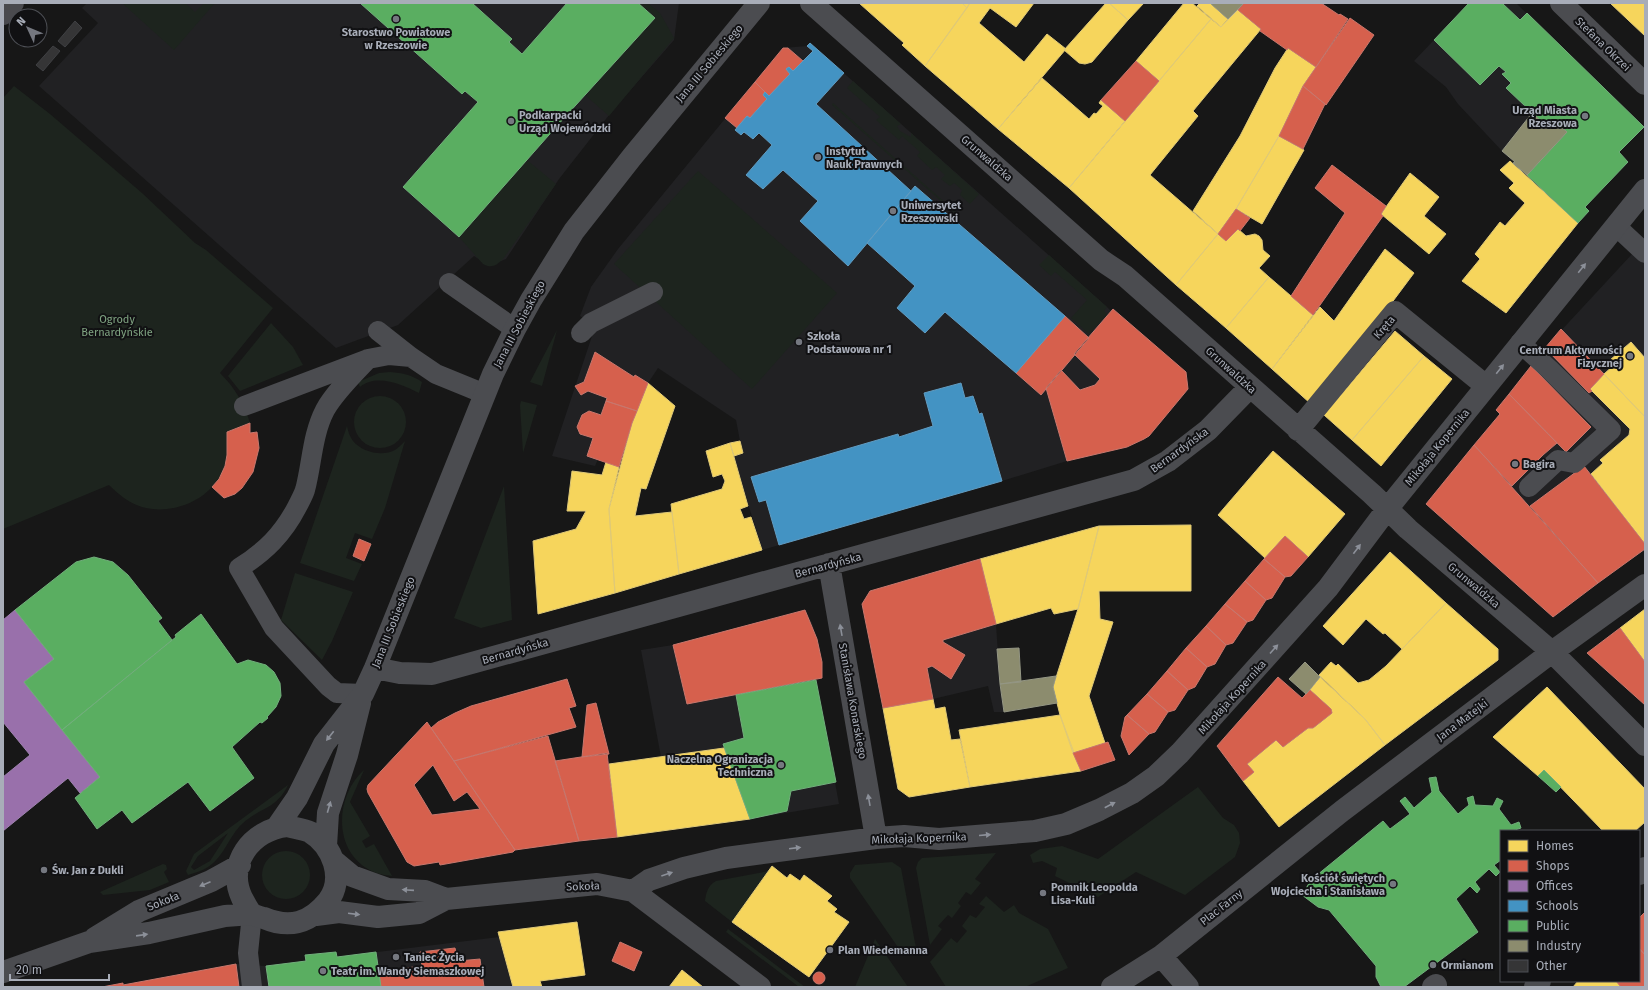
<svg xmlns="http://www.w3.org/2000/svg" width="1648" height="990" viewBox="0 0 1648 990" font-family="'Fira Sans',sans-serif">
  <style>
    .built { fill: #212123 }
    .green { fill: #1d241e; fill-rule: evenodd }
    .homes { fill: #f6d55c; stroke: #dfc978 }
    .shops { fill: #d6604d; stroke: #c8776d; fill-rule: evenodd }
    .offices { fill: #9970ab; stroke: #9e82af }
    .schools { fill: #4393c3; stroke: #619bc0 }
    .public { fill: #5aae61; stroke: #71ae7b }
    .industry { fill: #8c8c6e; stroke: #949684 }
    .building { fill: #353536; stroke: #3f4043 }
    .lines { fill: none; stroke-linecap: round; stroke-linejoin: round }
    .lane { stroke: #4b4c50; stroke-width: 20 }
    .street { stroke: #4b4c50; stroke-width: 22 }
    .secondary { stroke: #4a4a4e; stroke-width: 22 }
    .oneway { fill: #8c9099 }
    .poi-dot { fill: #757880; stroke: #111113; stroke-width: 1.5 }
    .labels { text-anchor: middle; stroke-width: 4; stroke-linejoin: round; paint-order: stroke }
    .poi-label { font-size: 11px; font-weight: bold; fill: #a8adb8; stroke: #111113; text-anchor: start }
    .street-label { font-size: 11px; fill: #a8adb8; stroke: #111113 }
    .park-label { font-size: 11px; fill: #7fa381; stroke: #111113 }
  </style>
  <rect width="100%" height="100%" fill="#171717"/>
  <!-- built -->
  <path class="built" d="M87,3H679L674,40L613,110L559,179L506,259L489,266L474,256L398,325L336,348L39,86L98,23L82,8Z
    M1469,3H1516L1644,127L1619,152L1628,162L1585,206L1589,211L1578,223L1513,163L1514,161L1502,151L1458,104L1446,87L1414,61Z
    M810,43L1107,307L1111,311L1113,310L1186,372L1188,389L1149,436L1127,447L1067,461L1002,481L762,550L730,443L740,441L736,420L658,368L648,383L632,423L619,467L598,459L595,466L552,456L595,327L580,316L591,287L618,249L783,48L807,46Z
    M1645,240V549L1553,617L1426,504L1500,415L1496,410L1545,348Z
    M980,559L996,624L1000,684L1004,712H994L988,686L933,699L883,708L862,604L870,591Z
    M805,610L812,623L820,649L822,678L816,680L839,804L750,819L724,748L661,757L641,650L673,645Z
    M499,937L513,987H102L123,983L124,985L236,964L266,966L305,961V955L336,952L337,957Z"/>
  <!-- green -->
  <path class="green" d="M122,3H185L195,12L204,3H215L174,50Z
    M638,3H648L660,13L674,38L609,116L585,95L654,18Z
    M853,81L901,124L897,126L900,131L911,137V133L979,194L970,204L960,195L962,190L954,183L950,186L941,179L945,175L936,167L932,170L917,156L920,152L902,136L899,140L876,120L880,117L847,88Z
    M14,86L50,114L142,193L195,243L206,250L273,308L220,373C235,388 244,403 250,423L227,432C228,443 228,454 225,465C214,499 174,516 142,507C129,503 118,494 109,485L3,529V98Z
    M833,103L959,215L958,216L832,105Z
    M527,160L556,184L503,259C497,265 492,269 483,264L459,237Z
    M698,171L837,293L752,389L614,264Z
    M1049,255L1107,307L1104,311L1107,314L1089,334L1071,318L1087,300L1055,272L1051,276L1039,265Z
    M271,323L293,347L303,365L240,391L228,376Z
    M557,330L542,386L530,382Z
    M390,372C403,373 412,375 422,382L419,393C403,385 377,373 360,387L358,382L379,373Z
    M354 422a26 26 0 1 1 52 0a26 26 0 1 1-52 0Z
    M521,401L537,405L523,453L520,405Z
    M347,426C348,432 350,437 353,441C362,452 382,457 395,450C398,448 402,444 405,441L385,508L372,539L355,533L346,558L362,564L354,581L300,563Z
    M504,486L512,620L481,628L454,618Z
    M295,573L353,592L332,641L322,660L281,620Z
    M364,770L350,802L370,836L362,841L366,848L374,844L392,876C384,875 376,874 368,869C332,848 336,795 364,770Z
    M288,785C276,810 260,807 242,824C229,836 224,857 208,867C202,871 194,873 188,875L186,871L194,854ZM228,833L210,861L194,870L191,867L198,856Z
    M1198,787L1223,818L1234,825L1239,833L1240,843L1235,857L1185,895L1136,872L1098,897L1055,876L1057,868L1042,861L1033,863L1030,855L1040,849L1062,846L1098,859Z
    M262 875a24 24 0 1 1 48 0a24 24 0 1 1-48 0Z
    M996,853L975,879L981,883L971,895L966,892L958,903L961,906L952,918L948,915L938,926L942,929L930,945L916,868L918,862L922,858Z
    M892,862L901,868L916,948L913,953L906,955L902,953L850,878V873L855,865Z
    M163,864L166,865L167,869L164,872L169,882L150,890L103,895L100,892Z
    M769,871L732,922L705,901C706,893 708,885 716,881Z
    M986,896L1004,912L1014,905L1019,913L1048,929L1068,968L1025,987H946L930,962L951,938L957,943L967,931L962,926L970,915L976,918L985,907L979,904Z
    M728,929L805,987H799L726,932Z
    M875,939L908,987H855Z"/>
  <!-- homes -->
  <path class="homes" d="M859,3H962L967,8L925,66L902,45L904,43Z
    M962,3H970L967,8Z
    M970,3H1034L1016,27L990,8L979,23L1024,62L1047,34L1066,49L998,129L925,66Z
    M1106,3H1109L1128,20L1092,62L1085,64L1079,63L1064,50Z
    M1109,3H1144L1128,20Z
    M1184,3H1192L1211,19L1159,81L1136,61Z
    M1200,3H1210L1228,19L1221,27L1197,6Z
    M1610,3H1645V36Z
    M1238,10L1261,29L1193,111L1198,116L1150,175L1218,234L1176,285L1069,188L1211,19L1221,27Z
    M1288,48L1316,67L1303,86L1279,136L1236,209L1218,234L1193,211L1240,136L1275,68Z
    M1042,78L1089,119L1094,113L1096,114L1103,106L1099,103L1101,100L1125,121L1069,188L998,129Z
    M1279,136L1304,150L1262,224L1236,209Z
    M1510,161L1578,223L1506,313L1462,281L1480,259L1475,254L1500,222L1505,226L1525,203L1509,188L1514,183L1500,170Z
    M1410,173L1439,197L1424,216L1446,234L1429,254L1381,214Z
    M1238,229L1246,236L1255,234L1259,236L1262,240L1263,250L1270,256L1259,268L1269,277L1226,328L1176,285L1218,234L1226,241Z
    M1385,249L1414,273L1355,352L1311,404L1272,369L1320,307L1334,321Z
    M1269,277L1313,315L1272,369L1226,328Z
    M1395,331L1424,356L1352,440L1324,415Z
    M1631,342L1645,358V417L1604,374L1614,365L1610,360Z
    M1424,356L1452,379L1381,466L1352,440Z
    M1604,374L1645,417V544L1591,474L1603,463L1600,460L1629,435L1630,429L1590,389Z
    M648,383L675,406L646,489L641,488L635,516L672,512L679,574L615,593L609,509L632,423Z
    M740,441L743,453L734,456L730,443Z
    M730,443L748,506L740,509L744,519L751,517L762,550L679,574L671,504L722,489L725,481L722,474L713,477L706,451Z
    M1273,451L1345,514L1308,557L1285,536L1265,558L1218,515Z
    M606,462L619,467L609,509L615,593L538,614L533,541L576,529L586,511H567L572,471L602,475Z
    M1191,525V591H1099L1100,619L1113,622L1089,696L1105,743L1073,753L1060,715L1053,687L1078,609L1099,526Z
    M1099,526L1078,609L1054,614L1051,608L996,624L980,559Z
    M1390,552L1446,603L1402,649L1385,633L1383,634L1366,619L1343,645L1323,626Z
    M1446,603L1498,649V660L1385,745L1365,719L1319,675L1331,662L1336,666L1338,664L1358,683L1369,680L1386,666Z
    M1645,609V662L1620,628Z
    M1320,677L1365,719L1385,745L1279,827L1243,781L1254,772L1247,764L1276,740L1283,747L1308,728H1313L1332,713L1331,709L1310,690Z
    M1547,687L1645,789V822L1635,831H1603L1544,770L1538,776L1493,737Z
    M933,699L935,709L945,707L951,740L960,739L970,787L909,797L898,789L883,708Z
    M1060,715L1081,771L970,787L959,730Z
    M724,748L750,819L617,837L609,764Z
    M772,866L787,878L790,874L800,881L804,875L832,896L827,901L837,909L834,912L849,922L809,977L732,922Z
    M577,922L585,975L540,981L542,987H513L498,932Z
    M682,970L703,987H669Z
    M1578,981H1616L1621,987H1573Z"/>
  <!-- shops -->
  <path class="shops" d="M1244,3H1321L1339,15L1340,14L1348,19L1316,67L1288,48L1287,50L1260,31L1261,29L1238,10Z
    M1350,18L1374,35L1326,105L1303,86Z
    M783,48H788L803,61L793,71L789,67L786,69L790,74L769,96L755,82Z
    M1136,61L1159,81L1125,121L1101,100Z
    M755,82L765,92L763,95L767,99L750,118L747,116L737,128L725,118Z
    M1303,86L1325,104L1303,149L1279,136Z
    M1332,165L1386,206L1381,214L1383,216L1313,315L1291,296L1345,213L1315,188Z
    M1236,209L1250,218L1240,231L1238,229L1226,241L1218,234Z
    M1113,309L1186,372L1188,389L1149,436L1144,439L1127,447L1067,461L1046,388L1061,370L1080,390L1095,385L1100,379L1074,354Z
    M1065,316L1089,338L1041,395L1016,373Z
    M1561,329L1604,374L1590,389L1592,391L1589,393L1545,348Z
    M595,352L634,377L635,375L648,383L637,411L606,401L607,398L588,391L581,395L575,386L584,382Z
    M1531,366L1591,427L1566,452L1509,394Z
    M1509,394L1557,443L1543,455L1512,486L1474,445L1500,414L1496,410Z
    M606,401L637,411L632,423L619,467L587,456L593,438L580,434L577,427L582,415L589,411L601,415Z
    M250,423V433L257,432L259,448L253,472L242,488L235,494L224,498L212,487L219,479L225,466L227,455V432Z
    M1474,445L1598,583L1553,617L1426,504Z
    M1584,466L1645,544V549L1598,583L1530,506Z
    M1285,536L1308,557L1291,576L1285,577L1264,559Z
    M359,539L371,544L364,561L353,556Z
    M980,559L996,624L943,640V642L965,655L951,679L932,666L927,668L933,699L883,708L862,604L870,591Z
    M1264,559L1285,577L1272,598L1266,600L1245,581Z
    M1245,581L1266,600L1253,620L1247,622L1225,604Z
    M1225,604L1247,622L1233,643L1226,645L1206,626Z
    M805,610L817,639L822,662V678L687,704L673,645Z
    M1206,626L1226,645L1215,664L1207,667L1186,648Z
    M1620,628L1645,662V705L1587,653Z
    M1186,648L1207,667L1195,687L1188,690L1167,671Z
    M1167,671L1188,690L1175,710L1168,712L1147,694Z
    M1278,677L1302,698L1310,690L1331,709L1332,713L1313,728H1308L1283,747L1276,740L1247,764L1254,772L1243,781L1217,746Z
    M567,679L576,706L569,708L576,727L454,761L431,728L438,722L455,713L471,706Z
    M1147,694L1168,712L1155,732L1149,734L1127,715Z
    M596,703L609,754L582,757L587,705Z
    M1127,715L1149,734L1129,755L1121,736L1125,717Z
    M427,722L515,850L513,852L440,865L439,862L414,866L407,862L368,793L367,789L368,785ZM433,765L454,801L467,792L480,809L432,815L414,785Z
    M548,736L579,841L515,850L454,761Z
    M1108,742L1115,760L1081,771L1073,753Z
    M607,753L617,837L579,841L555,761Z
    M1645,912V955L1639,948V918Z
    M620,942L642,952L634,971L612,961Z
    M455,948L458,961L480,959L484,987H381L379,975L399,972V969L422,966L420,952Z
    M1639,948L1645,955V987H1621L1616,981H1639Z
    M236,964L239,987H102L123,983V985Z
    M813 978a6 6 0 1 1 12 0a6 6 0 1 1-12 0Z"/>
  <!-- offices -->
  <path class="offices" d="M15,610L54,659L24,682L100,777L80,793L68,778L3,831V777L30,755L3,722V620Z"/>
  <!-- schools -->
  <path class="schools" d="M810,43L844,73L816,104L911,191L848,266L800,221L818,201L783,170L763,189L746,175L772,145L759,133L753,139L744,132L741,135L735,130L747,116L750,118L767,99L763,95L765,92L769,96L790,74L786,69L789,67L793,71L813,51L807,46Z
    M915,186L1065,316L1016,373L945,312L925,333L897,308L915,286L867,243Z
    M961,383L965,398L973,396L979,414L982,413L1002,481L779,545L766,500L759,502L751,477L898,434L899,437L933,426L924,393Z"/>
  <!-- public -->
  <path class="public" d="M360,3H472L512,39L509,42L522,54L567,3H638L655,18L556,127L459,237L403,187L478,102L465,91L462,94Z
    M1469,3H1502L1520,20L1527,13L1644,127L1619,152L1628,162L1585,207L1589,211L1578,223L1527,175L1567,132L1561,127L1559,129L1549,120L1545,125L1506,88L1511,83L1502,74L1506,72L1499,66L1480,85L1434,40Z
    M94,557L113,562L128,575L162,618L158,621L172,640L62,730L24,682L54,659L15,610L76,562Z
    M201,614L237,664L248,660L266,665L274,672L280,683L281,696L276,707L267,717L268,718L262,723L260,722L232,747L254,778L210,811L188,782L132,823L122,810L97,829L75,798L100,777L62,730L176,637L175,635Z
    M816,680L836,782L791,791L787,811L750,819L723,744L744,738L736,695Z
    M1544,770L1561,787L1556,792L1538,776Z
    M1436,777L1439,791L1458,814L1469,805L1467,798L1473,796L1475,805L1493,806L1497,798L1503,801L1499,809L1511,825L1519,822L1521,828L1512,831H1501V860L1494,865L1500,872L1496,876L1489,869L1475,882L1480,889L1477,893L1470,886L1456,899L1478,932L1404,987H1381L1376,977V966L1329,910L1318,907L1302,895L1311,880L1383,821L1390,829L1410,814L1400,801L1405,797L1414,808L1432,792L1429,778Z
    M336,952L337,957L376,952L381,987H269L266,966L306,961L305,955Z"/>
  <!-- industry -->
  <path class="industry" d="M1210,3H1244L1228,19Z
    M1532,113L1545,125L1549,120L1559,129L1561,127L1567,132L1527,175L1513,163L1515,162L1502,151Z
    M1019,648L1021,682L1000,684L997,649Z
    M1305,662L1320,677L1306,694L1289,679Z
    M1056,676L1053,687L1057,703L1004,712L1000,684Z"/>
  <!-- building -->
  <path class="building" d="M75,21L82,28L65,47L58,41Z
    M53,46L60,51L43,71L36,65Z"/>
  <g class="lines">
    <!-- lane -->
    <path class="lane" d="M1616,226L1645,253
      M449,283L515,329
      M378,331L411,357L436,374L485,394
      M581,333L591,323L653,292
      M1520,343L1549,369L1611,430L1574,463L1558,460L1529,487
      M244,406L368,359L389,355L411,357
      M363,694L337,693L328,686L274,628L239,568C265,552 283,534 297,507C300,501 303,496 305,490C312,464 312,435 325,410C335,392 354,374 368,359
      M252,987L248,953L252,914"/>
    <!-- street -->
    <path class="street" d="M811,3L1101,260L1125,276L1372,494L1408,529L1552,652L1645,745
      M1561,3L1645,84
      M1298,430L1395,312L1486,386
      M829,564L876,838
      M375,668L400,673L432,674L1134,480L1168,461L1208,430L1250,387
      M287,826C294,828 304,829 310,832C333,846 345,879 328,901C310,923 290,929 264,918C260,917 255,916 252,914C248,910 245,903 242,898C226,864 251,830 287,826Z
      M277,827L297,798L324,744L363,694L375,668L493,374L515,329L531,300L574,231L632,157L759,3
      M326,846L328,813L347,755L360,703
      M334,861L352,876L388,889L425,891L446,899
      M1639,874L1645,868
      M633,891L649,880L684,868L726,858L876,838L904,836L939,839L1035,831L1066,824L1099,810L1132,793L1156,776L1180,753L1328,588L1388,508L1645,190
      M316,915L339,912L378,917L419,913L446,899L597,884L633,891L760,987
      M95,938L139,911L211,881L240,865
      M1161,956L1188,987
      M3,972L89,942L149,933L225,916L252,914
      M1112,987L1161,956L1342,811L1552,652L1645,585
      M1433,987L1436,985
      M1535,987L1540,981"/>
    <!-- secondary -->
    <path class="secondary" d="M3,14L13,3"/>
  </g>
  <!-- one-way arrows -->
  <defs><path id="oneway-solid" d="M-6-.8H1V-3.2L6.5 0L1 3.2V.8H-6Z"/></defs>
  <g class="oneway">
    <use href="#oneway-solid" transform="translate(1582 268) rotate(-51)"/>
    <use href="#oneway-solid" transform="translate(1500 369) rotate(-51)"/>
    <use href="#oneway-solid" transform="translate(1357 549) rotate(-53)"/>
    <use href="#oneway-solid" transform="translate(841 630) rotate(-100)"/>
    <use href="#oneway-solid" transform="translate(1274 649) rotate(-48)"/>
    <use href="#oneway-solid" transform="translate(330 736) rotate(128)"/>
    <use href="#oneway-solid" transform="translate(869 800) rotate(-100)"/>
    <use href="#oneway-solid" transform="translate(1110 805) rotate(-28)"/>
    <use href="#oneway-solid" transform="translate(329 807) rotate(-74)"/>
    <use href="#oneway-solid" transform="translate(985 835) rotate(-5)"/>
    <use href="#oneway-solid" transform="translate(795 848) rotate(-7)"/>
    <use href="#oneway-solid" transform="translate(667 874) rotate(-19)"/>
    <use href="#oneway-solid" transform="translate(205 884) rotate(157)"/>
    <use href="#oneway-solid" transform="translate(408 890) rotate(-176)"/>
    <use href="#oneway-solid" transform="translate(354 914) rotate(7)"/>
    <use href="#oneway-solid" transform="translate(142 935) rotate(-8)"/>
  </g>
  <!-- markers -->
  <g class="poi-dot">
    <circle cx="396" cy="19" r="4"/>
    <circle cx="1585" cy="116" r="4"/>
    <circle cx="511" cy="121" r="4"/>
    <circle cx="818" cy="157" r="4"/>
    <circle cx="893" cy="211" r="4"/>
    <circle cx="799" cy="342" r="4"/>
    <circle cx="1630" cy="356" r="4"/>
    <circle cx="1515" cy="464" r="4"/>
    <circle cx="781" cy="765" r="4"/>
    <circle cx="44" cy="870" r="4"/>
    <circle cx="1393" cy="884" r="4"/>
    <circle cx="1043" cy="893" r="4"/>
    <circle cx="830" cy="950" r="4"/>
    <circle cx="396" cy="957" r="4"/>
    <circle cx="1433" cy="965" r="4"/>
    <circle cx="323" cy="971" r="4"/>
  </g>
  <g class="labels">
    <!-- poi labels -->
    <g class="poi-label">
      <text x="396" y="36" text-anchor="middle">Starostwo Powiatowe<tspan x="396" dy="13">w Rzeszowie</tspan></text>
      <text x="1577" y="114" text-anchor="end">Urząd Miasta<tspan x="1577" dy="13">Rzeszowa</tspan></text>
      <text x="519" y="119">Podkarpacki<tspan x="519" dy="13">Urząd Wojewódzki</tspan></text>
      <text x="826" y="155">Instytut<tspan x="826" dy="13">Nauk Prawnych</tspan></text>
      <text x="901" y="209">Uniwersytet<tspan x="901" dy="13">Rzeszowski</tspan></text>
      <text x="807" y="340">Szkoła<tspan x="807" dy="13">Podstawowa nr 1</tspan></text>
      <text x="1622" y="354" text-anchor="end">Centrum Aktywności<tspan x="1622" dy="13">Fizycznej</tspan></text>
      <text x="1523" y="468">Bagira</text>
      <text x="773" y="763" text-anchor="end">Naczelna Ogranizacja<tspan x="773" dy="13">Techniczna</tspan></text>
      <text x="52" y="874">Św. Jan z Dukli</text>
      <text x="1385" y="882" text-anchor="end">Kościół świętych<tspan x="1385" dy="13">Wojciecha i Stanisława</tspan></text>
      <text x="1051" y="891">Pomnik Leopolda<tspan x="1051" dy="13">Lisa-Kuli</tspan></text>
      <text x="838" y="954">Plan Wiedemanna</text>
      <text x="404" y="961">Taniec Życia</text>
      <text x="1441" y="969">Ormianom</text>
      <text x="331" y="975">Teatr im. Wandy Siemaszkowej</text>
    </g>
    <!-- street labels -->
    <g class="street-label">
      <text transform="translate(1603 44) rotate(44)" y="4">Stefana Okrzei</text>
      <text transform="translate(709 63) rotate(-50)" y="4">Jana III Sobieskiego</text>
      <text transform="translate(987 158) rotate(41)" y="4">Grunwaldzka</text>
      <text transform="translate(519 324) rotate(-62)" y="4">Jana III Sobieskiego</text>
      <text transform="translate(1384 327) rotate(-49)" y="4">Kręta</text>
      <text transform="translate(1231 370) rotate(42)" y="4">Grunwaldzka</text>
      <text transform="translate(1437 447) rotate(-51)" y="4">Mikołaja Kopernika</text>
      <text transform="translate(1179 450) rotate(-36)" y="4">Bernardyńska</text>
      <text transform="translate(828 565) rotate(-15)" y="4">Bernardyńska</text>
      <text transform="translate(1474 585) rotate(40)" y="4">Grunwaldzka</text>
      <text transform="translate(393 622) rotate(-68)" y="4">Jana III Sobieskiego</text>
      <text transform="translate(515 651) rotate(-16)" y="4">Bernardyńska</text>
      <text transform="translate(1232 697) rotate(-48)" y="4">Mikołaja Kopernika</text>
      <text transform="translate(853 701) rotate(80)" y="4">Stanisława Konarskiego</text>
      <text transform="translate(1462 720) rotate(-37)" y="4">Jana Matejki</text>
      <text transform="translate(919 838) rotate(-2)" y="4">Mikołaja Kopernika</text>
      <text transform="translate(583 886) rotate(-2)" y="4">Sokoła</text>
      <text transform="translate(163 901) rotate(-22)" y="4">Sokoła</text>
      <text transform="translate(1221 907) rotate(-38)" y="4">Plac Farny</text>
    </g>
    <!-- park labels -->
    <g class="park-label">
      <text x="117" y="323">Ogrody<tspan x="117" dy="13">Bernardyńskie</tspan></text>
    </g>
  </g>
  <!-- border -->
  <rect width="1648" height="990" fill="none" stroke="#a8adb8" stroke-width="8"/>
  <!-- legend -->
  <rect x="1500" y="830" width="140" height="152" fill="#111113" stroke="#4d4f55"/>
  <rect x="1508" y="840" width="20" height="12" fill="#f6d55c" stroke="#4d4f55"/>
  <text x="1536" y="850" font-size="12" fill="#a8adb8">Homes</text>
  <rect x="1508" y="860" width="20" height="12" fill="#d6604d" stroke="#4d4f55"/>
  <text x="1536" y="870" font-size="12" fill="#a8adb8">Shops</text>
  <rect x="1508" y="880" width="20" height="12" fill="#9970ab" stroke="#4d4f55"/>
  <text x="1536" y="890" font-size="12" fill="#a8adb8">Offices</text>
  <rect x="1508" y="900" width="20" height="12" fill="#4393c3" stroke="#4d4f55"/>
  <text x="1536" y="910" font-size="12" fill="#a8adb8">Schools</text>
  <rect x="1508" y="920" width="20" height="12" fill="#5aae61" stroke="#4d4f55"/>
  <text x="1536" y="930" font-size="12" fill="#a8adb8">Public</text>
  <rect x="1508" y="940" width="20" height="12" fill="#8c8c6e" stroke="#4d4f55"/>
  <text x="1536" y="950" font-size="12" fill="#a8adb8">Industry</text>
  <rect x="1508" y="960" width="20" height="12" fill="#353536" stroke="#4d4f55"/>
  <text x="1536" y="970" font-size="12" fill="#a8adb8">Other</text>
  <!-- north arrow -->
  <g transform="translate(28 28) rotate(314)"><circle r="19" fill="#111113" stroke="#4d4f55"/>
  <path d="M0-3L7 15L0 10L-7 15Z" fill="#757880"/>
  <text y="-6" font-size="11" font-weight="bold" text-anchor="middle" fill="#a8adb8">N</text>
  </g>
  <!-- scale -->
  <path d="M10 974v6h99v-6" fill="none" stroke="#a8adb8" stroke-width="2"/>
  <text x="16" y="974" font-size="12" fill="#a8adb8" stroke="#111113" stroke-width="3" paint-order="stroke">20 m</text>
</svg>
